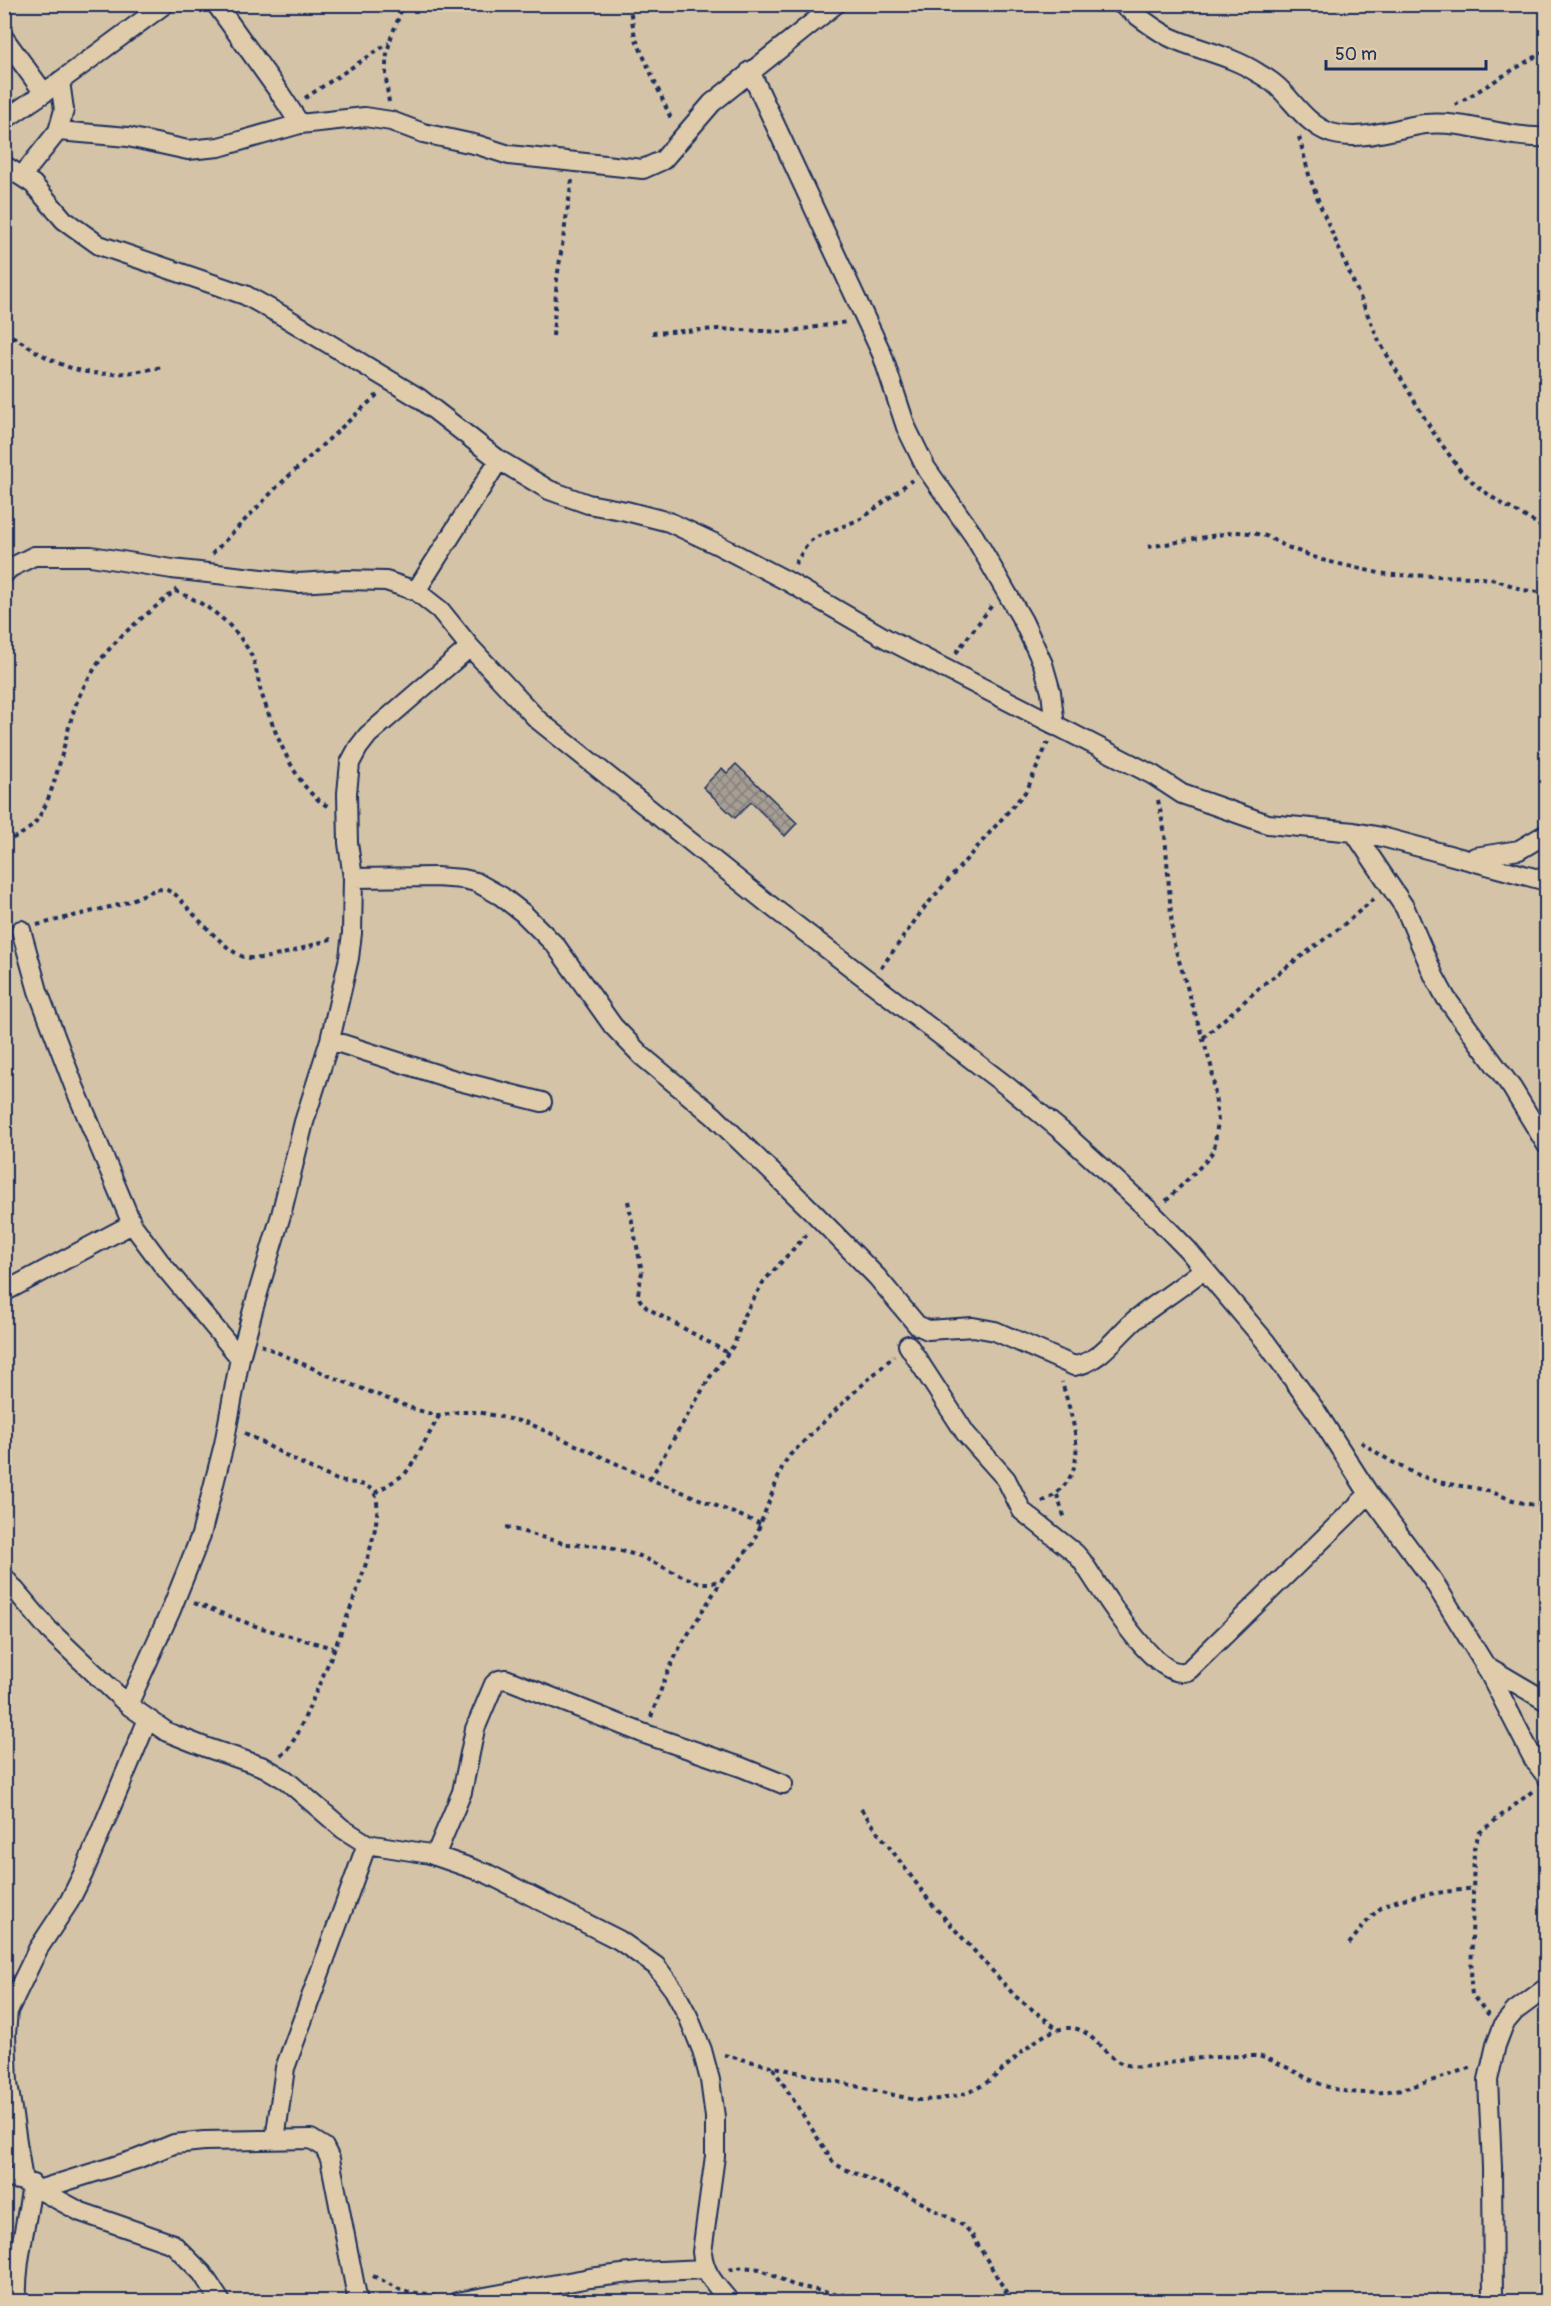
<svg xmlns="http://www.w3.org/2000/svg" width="1551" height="2306" viewBox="0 0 1551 2306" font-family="Pangolin,sans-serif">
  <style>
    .building { fill: url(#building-cross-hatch); stroke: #1b2f5e; stroke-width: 1.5 }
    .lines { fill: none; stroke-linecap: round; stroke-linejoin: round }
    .street-casing { stroke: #1b2f5e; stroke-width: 22 }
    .path { stroke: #1b2f5e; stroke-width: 4; stroke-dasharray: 4.5 4.5; stroke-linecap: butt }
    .street { stroke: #e0ccaa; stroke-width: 18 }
  </style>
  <defs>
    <pattern id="building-cross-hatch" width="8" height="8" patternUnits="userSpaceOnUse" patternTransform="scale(1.5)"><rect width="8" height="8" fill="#a69e94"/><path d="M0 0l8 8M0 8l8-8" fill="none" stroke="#86817c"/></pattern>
  </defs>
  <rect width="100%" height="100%" fill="#d4c3a6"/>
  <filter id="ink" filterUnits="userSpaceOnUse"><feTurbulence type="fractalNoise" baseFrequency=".0167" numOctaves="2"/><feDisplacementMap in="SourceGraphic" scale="12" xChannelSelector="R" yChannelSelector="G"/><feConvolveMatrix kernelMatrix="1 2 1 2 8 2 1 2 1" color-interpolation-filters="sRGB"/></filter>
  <g filter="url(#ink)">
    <!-- building -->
    <path class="building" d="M736,764L797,823L785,836L751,802L735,818L703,787L722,768L727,773Z"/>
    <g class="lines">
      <!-- street casing -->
      <g class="street-casing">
        <path id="street" d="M216,4L279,92L300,124
          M1121,4C1138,15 1155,31 1174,39C1202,51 1232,56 1258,73C1267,78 1276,84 1283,92C1297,107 1310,126 1331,133C1362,142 1394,128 1425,124C1466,120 1506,139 1546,137
          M4,38L44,93
          M750,71L882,354L906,427L926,468L974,536L1023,621L1043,664L1051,692L1055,726
          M4,120L44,93L165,4
          M58,131L128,137L188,150L219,147L300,124L365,117L391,121L423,133L478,145L509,155L643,169L663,160L712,103L836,4
          M4,165L33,184L64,220L99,245L245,295L283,316L419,398L499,460L549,490L588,504L626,511L669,522L716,544L787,581L887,639L1153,775L1182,794L1268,824L1354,832L1382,837L1546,881
          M22,176L58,131L64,110L60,81
          M4,574L10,568L34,556H91L172,569L298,583L346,580L386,581L416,591L440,610L470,647L538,720L771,906L1008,1087L1064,1133L1153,1214L1187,1249L1265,1341L1316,1411L1369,1494L1432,1579L1485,1665L1534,1760L1546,1776
          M416,591L499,460
          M1354,832L1405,908L1434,976L1446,998L1512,1088L1546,1144
          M1475,857L1519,850L1546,834
          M353,878L436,877L463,879L476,882L501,896L523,913L556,946L613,1026L642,1056L714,1116L811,1210L877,1277L917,1325L928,1330L973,1327L995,1331L1074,1366C1099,1363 1117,1335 1136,1319C1158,1302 1182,1287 1204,1269
          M21,930L38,991L74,1086L132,1224L161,1263L240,1358
          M330,1040L455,1080L542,1102
          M4,1292L132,1224
          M908,1345L966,1434L1006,1479L1022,1511L1075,1553L1082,1561C1097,1583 1156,1683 1187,1671C1190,1670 1192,1667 1194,1665L1369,1494
          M4,1577L49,1630L128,1705L167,1732L205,1747L264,1767L286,1780L343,1829L367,1844L430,1854L488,1874L619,1940L656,1966L674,1990L688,2016L702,2050L710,2080L715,2117V2156L702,2252C704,2274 716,2285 730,2302
          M1485,1665L1546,1701
          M128,1705L171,1610L201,1535L224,1444L240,1358L253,1310L281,1215L304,1122L330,1040L349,958L352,933L353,878L348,843L347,793L350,763L358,748L368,735L470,647
          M435,1856L462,1792L475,1729L494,1684L499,1680L506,1679L645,1734L741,1767L783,1784
          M275,2140L285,2068L367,1844
          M4,2177L23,2181L81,2212L173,2244L202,2273L221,2302
          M23,2181L8,2083L6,2034L8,2011L38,1949L69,1902L83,1874L148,1719
          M41,2189L137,2159L174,2144L204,2141L311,2139L324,2147L330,2159L358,2302
          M17,2302C15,2262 27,2223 32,2184
          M457,2302L590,2278L638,2272L705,2269
          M1493,2302L1492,2167L1488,2080L1496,2045L1504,2024L1515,2011L1546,1988"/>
      </g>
      <!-- path -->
      <path class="path" d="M629,4L635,37L672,121
        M305,98L389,43
        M389,102C386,84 384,63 389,45C392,31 400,19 402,4
        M1455,105L1546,50
        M1299,137L1309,175L1320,205L1380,343L1433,432L1460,470L1478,487L1502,504L1538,524L1546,534
        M4,332C17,338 28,347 41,354C86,380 114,376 163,367
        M652,333L718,329L785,332L847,322
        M553,336L557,279L572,180
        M1148,547L1235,532L1252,533L1266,536L1287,547L1322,560L1379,573L1393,575L1476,577L1497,580L1523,590L1546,593
        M212,554L278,486L377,395
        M795,564L808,543L814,538L863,518L912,480
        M175,591C206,603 232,622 249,651C257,664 257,680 262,695C273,728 297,794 330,807
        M956,653L993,604
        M1158,800L1165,834L1173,941L1212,1069L1218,1121L1214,1150L1205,1162L1166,1201
        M4,842C14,838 25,833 32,826C54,804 64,739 74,710C78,697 85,684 92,673C113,637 146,616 177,589
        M37,925L122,904L157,889L167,890L176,895C190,910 226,952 244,957C268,963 310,945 334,938
        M881,968L924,908L1027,790L1048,742
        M1203,1038L1265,983L1341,927L1376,897
        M628,1201L642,1272L638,1294L640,1300L647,1308L728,1353
        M261,1345L332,1377L414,1409L439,1416L458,1412H478L528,1423L650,1479L761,1524
        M245,1433C274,1449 304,1466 335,1479C347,1484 364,1481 373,1491C397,1519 313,1697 298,1733L287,1751L279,1756
        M1361,1442C1386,1459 1410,1474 1439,1482C1454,1486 1469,1486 1484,1490C1505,1495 1524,1509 1546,1503
        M650,1479L710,1377L734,1345L744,1315L764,1281L808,1233
        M375,1493L405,1474L416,1458L439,1416
        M1057,1495L1065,1519
        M1042,1502C1095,1476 1074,1426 1062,1382
        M506,1527L566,1544L602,1546L640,1556L684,1577L700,1583H713L722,1579L733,1569L753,1543L783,1465L790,1455L850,1396L894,1356
        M194,1603L258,1627L333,1648
        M651,1717L666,1676L680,1647L722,1580
        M861,1809L931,1903L1015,1996L1059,2030
        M1349,1944C1359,1932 1368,1918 1381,1908C1398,1895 1451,1892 1474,1888
        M1489,2015L1472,1995L1471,1984L1474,1849L1479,1833L1534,1790
        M724,2055L915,2100C938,2100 961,2098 981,2086C1009,2071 1037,2026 1072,2028C1094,2030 1104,2058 1124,2064C1144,2071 1170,2062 1191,2059C1212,2057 1234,2056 1255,2056C1273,2057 1300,2076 1318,2083C1370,2106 1422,2084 1472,2067
        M773,2068L833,2162L842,2168L906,2194L964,2226L971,2233L1012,2302
        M729,2270L743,2267L760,2269L793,2285L834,2294L918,2302
        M373,2276L405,2292L428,2294L439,2298"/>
      <!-- street -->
      <use href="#street" class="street"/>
    </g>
  </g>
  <!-- margin -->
  <rect width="1551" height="2306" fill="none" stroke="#e0ccaa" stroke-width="24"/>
  <rect x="12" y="12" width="1527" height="2282" fill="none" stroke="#1b2f5e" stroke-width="2" filter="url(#ink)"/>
  <!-- scale -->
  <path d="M1326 60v9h160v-9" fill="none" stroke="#1b2f5e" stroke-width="3"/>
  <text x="1335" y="60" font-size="18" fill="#1b2f5e" stroke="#e0ccaa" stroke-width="4.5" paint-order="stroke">50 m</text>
</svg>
